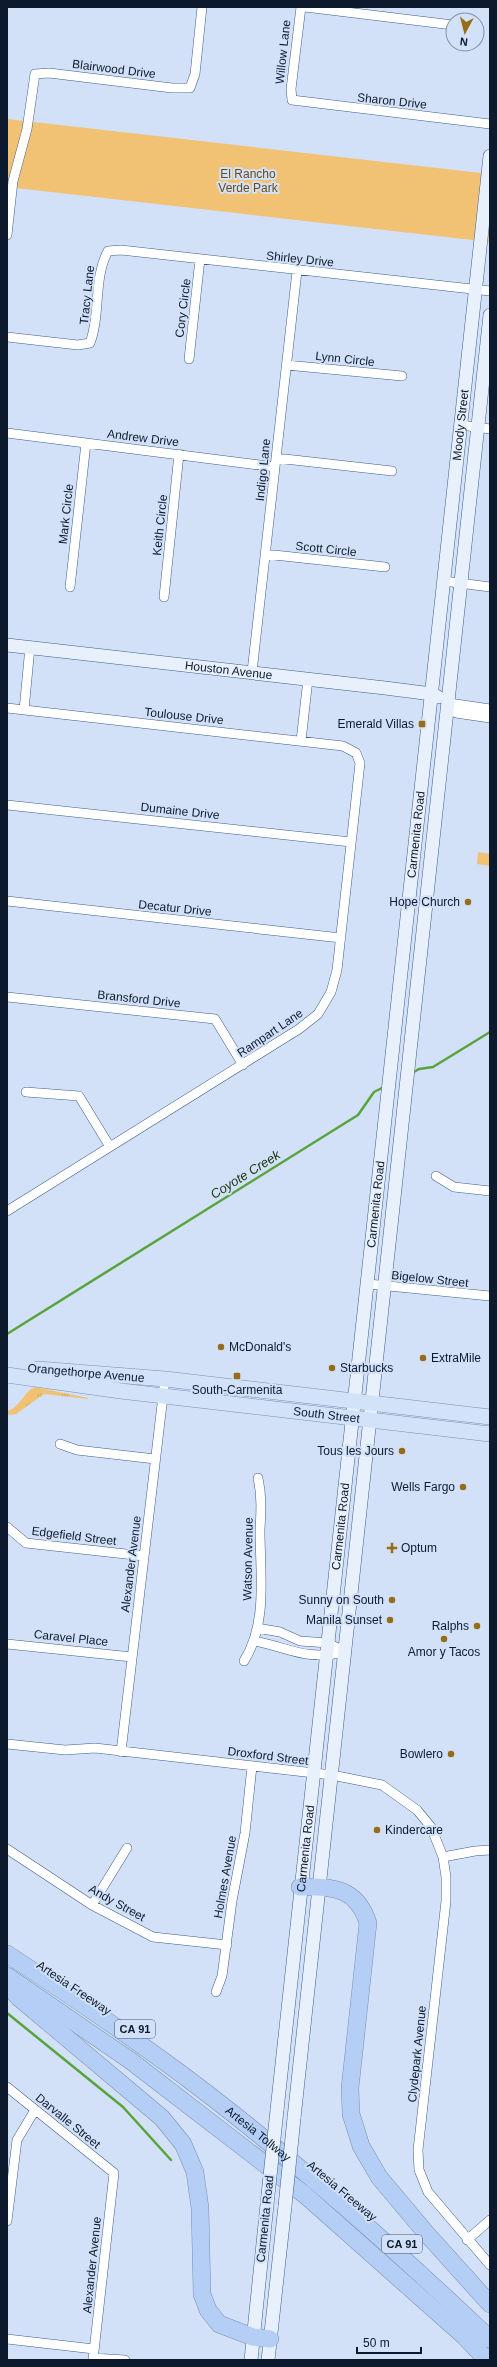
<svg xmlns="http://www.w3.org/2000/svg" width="497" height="2367" viewBox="0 0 497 2367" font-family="Arial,sans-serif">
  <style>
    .grass { fill: url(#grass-tufts) }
    .park { fill: #f2c274 }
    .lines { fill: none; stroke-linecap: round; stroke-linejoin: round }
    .stream { stroke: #58a43c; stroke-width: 2.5 }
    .street-casing { stroke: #3e5d8c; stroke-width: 10 }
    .secondary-casing { stroke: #3e5d8c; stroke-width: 14 }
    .primary-casing { stroke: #7a8faf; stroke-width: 16 }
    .highway-casing { stroke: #7a8faf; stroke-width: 18 }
    .street { stroke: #fff; stroke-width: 9 }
    .secondary { stroke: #e8f0fc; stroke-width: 13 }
    .primary { stroke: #d2e2f9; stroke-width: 15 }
    .highway { stroke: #b4cef5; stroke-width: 17 }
    .secondary-bridge-casing { stroke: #3e5d8c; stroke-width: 14; stroke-linecap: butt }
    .secondary-bridge { stroke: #e8f0fc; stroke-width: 13 }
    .poi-dot { fill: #976c19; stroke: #d2e1f7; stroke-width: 1.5 }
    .labels { text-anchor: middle; stroke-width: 4; stroke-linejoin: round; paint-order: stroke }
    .shield { fill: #d2e1f7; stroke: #48566a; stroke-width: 1 }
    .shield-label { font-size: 11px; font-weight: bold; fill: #0d1a2e }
    .street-label { font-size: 12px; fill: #0d1a2e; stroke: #d2e1f7 }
    .park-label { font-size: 12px; fill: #674b1a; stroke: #d2e1f7 }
    .poi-label { font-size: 12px; fill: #0d1a2e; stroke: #d2e1f7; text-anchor: end }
    .water-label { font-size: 13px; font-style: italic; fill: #153209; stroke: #d2e1f7 }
  </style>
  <defs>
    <pattern id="grass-tufts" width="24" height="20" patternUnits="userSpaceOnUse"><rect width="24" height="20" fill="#f2c274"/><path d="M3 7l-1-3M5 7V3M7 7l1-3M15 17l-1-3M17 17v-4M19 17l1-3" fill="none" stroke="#cea665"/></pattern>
  </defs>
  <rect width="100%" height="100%" fill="#d2e1f7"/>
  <!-- grass -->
  <path class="grass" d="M35,1387L88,1398V1399L44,1394L16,1414L7,1415V1411C20,1408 24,1391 35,1387Z"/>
  <!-- park -->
  <path class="park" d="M7,119L490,174V242L7,187Z
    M478,852L490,854V866L477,864Z"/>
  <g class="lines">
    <!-- stream -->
    <path class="stream" d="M412,1073L419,1069L433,1067L490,1032
      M7,1334L358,1115L374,1092L384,1087
      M7,2013L123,2107L171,2160"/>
    <!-- street casing -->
    <g class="street-casing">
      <path id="street" d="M301,7L291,89L292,100L490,124
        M305,7L453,25
        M7,235L13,181L27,129L35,74L49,73L172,88H190L195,74L202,7
        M7,337L78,345L90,343C101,314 93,278 108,251L121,250L490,291
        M189,359L200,259
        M286,365L402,376
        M461,425L490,429
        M7,433L275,467
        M276,458L392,471
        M265,554L385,567
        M444,581L490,587
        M70,587L86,443
        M164,597L179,454
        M252,672L297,271
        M449,703L456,713L490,718
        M449,703L490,709
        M7,708L343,746L356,753L360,763L337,970L331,992L318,1014L299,1029L7,1211
        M24,710L30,647
        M301,741L308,679
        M7,805L351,842
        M7,901L341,938
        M7,997L215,1019L243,1065
        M26,1092L79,1096L110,1147
        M436,1176L454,1187L490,1191
        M368,1284L490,1296
        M60,1444L77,1450L155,1459
        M7,1527L26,1543L144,1556
        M257,1628L280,1632L300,1641L328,1643L345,1652
        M254,1641C291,1648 305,1661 345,1652
        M7,1644L132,1657
        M244,1661C268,1623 260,1573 260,1530C261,1512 262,1496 258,1478
        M7,1744L65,1750L95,1748L332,1775L382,1785L417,1810L431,1827L443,1857L446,1877V1901L418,2150L419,2170L428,2192L490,2265
        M121,1752L165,1379
        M7,1849L92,1905L153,1937L227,1945
        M443,1857L475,1851L490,1850
        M92,1905L127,1848
        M216,1992L222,1976L232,1901L245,1833L252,1766
        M7,2087L114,2173L93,2360
        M7,2221L17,2140L35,2110
        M467,2240L490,2220
        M7,2339L94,2349
        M93,2358L125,2360"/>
    </g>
    <!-- secondary casing -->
    <g class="secondary-casing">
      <g id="secondary">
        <path id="s1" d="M7,645L385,688L432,694L438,697"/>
        <path id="s2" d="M277,2110L490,156"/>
        <path d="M294,2118L490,315"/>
        <path d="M251,2360L268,2195"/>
        <path d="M268,2360L285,2206"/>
      </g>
    </g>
    <!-- primary casing -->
    <g class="primary-casing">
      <g id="primary">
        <path d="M38,1369L165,1379L490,1417"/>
        <path id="s3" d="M7,1375L121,1391L490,1434"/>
      </g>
    </g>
    <!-- highway casing -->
    <g class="highway-casing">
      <g id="highway">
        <path d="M300,1887C333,1886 357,1888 368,1923L350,2088L351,2114L361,2146L379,2177L426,2233L490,2304"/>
        <path id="s4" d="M7,1954C67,1993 126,2033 184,2076C292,2157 392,2246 490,2339"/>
        <path d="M7,1976L131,2061L305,2195L464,2336L487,2360"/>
        <path d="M7,1984L18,1997L162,2118L183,2144L195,2172L200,2208L202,2294L208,2310L219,2324L253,2337L270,2339"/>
      </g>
    </g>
    <!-- street -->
    <use href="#street" class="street"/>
    <!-- secondary -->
    <use href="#secondary" class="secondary"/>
    <!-- primary -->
    <use href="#primary" class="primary"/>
    <!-- highway -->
    <use href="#highway" class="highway"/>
    <!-- secondary-bridge casing -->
    <g class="secondary-bridge-casing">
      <path id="secondary-bridge" d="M268,2195L277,2110
        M285,2206L294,2118"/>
    </g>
    <!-- secondary-bridge -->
    <use href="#secondary-bridge" class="secondary-bridge"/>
  </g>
  <!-- markers -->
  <g class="poi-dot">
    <rect x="418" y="720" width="8" height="8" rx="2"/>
    <circle cx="468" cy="902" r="4"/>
    <circle cx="221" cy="1347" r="4"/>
    <circle cx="423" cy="1358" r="4"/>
    <circle cx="332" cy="1368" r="4"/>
    <rect x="233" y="1372" width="8" height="8" rx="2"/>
    <circle cx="402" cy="1451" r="4"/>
    <circle cx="463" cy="1487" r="4"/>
    <path d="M390 1542h4v4h4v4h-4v4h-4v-4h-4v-4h4z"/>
    <circle cx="392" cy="1600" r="4"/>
    <circle cx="390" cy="1620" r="4"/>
    <circle cx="477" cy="1626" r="4"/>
    <circle cx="444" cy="1639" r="4"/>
    <circle cx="451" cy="1754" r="4"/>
    <circle cx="377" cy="1830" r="4"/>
  </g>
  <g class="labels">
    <!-- shield labels -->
    <g class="shield">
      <rect x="115" y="2020" width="40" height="18" rx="3"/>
      <rect x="382" y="2235" width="40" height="18" rx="3"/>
    </g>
    <g class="shield-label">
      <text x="135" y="2033">CA 91</text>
      <text x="402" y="2248">CA 91</text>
    </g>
    <!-- street labels -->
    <g class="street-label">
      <text transform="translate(283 52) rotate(-84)" y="4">Willow Lane</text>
      <text transform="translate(114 69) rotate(7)" y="4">Blairwood Drive</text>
      <text transform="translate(392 101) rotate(6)" y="4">Sharon Drive</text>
      <text transform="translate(300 259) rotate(6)" y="4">Shirley Drive</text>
      <text transform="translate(87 295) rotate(-84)" y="4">Tracy Lane</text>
      <text transform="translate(183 308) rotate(-83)" y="4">Cory Circle</text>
      <text transform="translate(345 359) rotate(6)" y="4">Lynn Circle</text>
      <text dy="4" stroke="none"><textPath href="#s2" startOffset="1695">Moody Street</textPath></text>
      <text transform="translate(143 438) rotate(7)" y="4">Andrew Drive</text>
      <text transform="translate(263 470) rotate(-84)" y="4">Indigo Lane</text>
      <text transform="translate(66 514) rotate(-84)" y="4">Mark Circle</text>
      <text transform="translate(160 525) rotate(-84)" y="4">Keith Circle</text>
      <text transform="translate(326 549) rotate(6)" y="4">Scott Circle</text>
      <text dy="4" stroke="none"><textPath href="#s1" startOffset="223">Houston Avenue</textPath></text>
      <text transform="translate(184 716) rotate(6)" y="4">Toulouse Drive</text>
      <text transform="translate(180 811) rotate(6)" y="4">Dumaine Drive</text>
      <text dy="4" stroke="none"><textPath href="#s2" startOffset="1283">Carmenita Road</textPath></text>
      <text transform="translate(175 908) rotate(6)" y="4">Decatur Drive</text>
      <text transform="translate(139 999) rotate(6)" y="4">Bransford Drive</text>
      <text transform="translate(270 1033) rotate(-34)" y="4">Rampart Lane</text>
      <text dy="4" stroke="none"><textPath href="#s2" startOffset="911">Carmenita Road</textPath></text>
      <text transform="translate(430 1279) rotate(6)" y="4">Bigelow Street</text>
      <text transform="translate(86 1373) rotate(5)" y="4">Orangethorpe Avenue</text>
      <text dy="4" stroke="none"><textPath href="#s3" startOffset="322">South Street</textPath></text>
      <text dy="4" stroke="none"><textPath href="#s2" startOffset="587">Carmenita Road</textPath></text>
      <text transform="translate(74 1536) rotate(7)" y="4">Edgefield Street</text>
      <text transform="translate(248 1559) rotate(-89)" y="4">Watson Avenue</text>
      <text transform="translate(131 1564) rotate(-83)" y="4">Alexander Avenue</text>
      <text transform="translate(71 1638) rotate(6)" y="4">Caravel Place</text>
      <text transform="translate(268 1756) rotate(7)" y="4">Droxford Street</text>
      <text dy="4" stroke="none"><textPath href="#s2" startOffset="263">Carmenita Road</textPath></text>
      <text transform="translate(225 1877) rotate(-80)" y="4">Holmes Avenue</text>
      <text transform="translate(117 1903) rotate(29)" y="4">Andy Street</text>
      <text transform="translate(74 1988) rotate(34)" y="4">Artesia Freeway</text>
      <text transform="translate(417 2054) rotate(-84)" y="4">Clydepark Avenue</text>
      <text transform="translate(68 2121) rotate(39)" y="4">Darvalle Street</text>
      <text dy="4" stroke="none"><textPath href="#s4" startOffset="309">Artesia Tollway</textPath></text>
      <text transform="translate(342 2191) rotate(40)" y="4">Artesia Freeway</text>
      <text transform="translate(265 2219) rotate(-84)" y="4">Carmenita Road</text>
      <text transform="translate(92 2265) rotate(-84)" y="4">Alexander Avenue</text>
    </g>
    <!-- park labels -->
    <g class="park-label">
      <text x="248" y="178">El Rancho<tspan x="248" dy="14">Verde Park</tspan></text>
    </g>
    <!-- poi labels -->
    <g class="poi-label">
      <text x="414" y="728">Emerald Villas</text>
      <text x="460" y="906">Hope Church</text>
      <text x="229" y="1351" text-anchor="start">McDonald's</text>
      <text x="431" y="1362" text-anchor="start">ExtraMile</text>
      <text x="340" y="1372" text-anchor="start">Starbucks</text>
      <text x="237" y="1394" text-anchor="middle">South-Carmenita</text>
      <text x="394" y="1455">Tous les Jours</text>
      <text x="455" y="1491">Wells Fargo</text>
      <text x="401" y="1552" text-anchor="start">Optum</text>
      <text x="384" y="1604">Sunny on South</text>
      <text x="382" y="1624">Manila Sunset</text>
      <text x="469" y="1630">Ralphs</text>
      <text x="444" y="1656" text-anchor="middle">Amor y Tacos</text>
      <text x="443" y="1758">Bowlero</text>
      <text x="385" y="1834" text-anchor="start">Kindercare</text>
    </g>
    <!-- water labels -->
    <g class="water-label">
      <text transform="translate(245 1174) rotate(-32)" y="5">Coyote Creek</text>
    </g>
  </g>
  <!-- border -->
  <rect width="497" height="2367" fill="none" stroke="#0d1a2e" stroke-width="16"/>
  <!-- north arrow -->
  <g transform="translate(465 32) rotate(187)"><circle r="19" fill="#d2e1f7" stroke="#8391a7"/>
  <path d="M0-3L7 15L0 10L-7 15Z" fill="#976c19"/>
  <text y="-6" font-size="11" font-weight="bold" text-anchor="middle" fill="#0d1a2e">N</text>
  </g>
  <!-- scale -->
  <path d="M357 2347v6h64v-6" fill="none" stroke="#0d1a2e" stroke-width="2"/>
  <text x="363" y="2347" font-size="12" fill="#0d1a2e" stroke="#d2e1f7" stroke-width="3" paint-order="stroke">50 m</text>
</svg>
